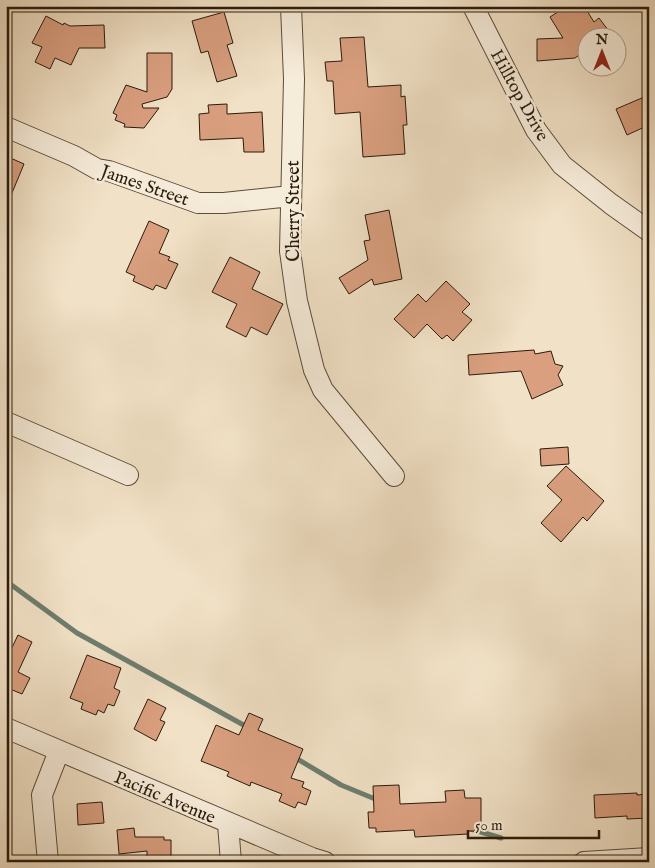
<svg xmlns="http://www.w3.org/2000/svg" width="655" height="868" viewBox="0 0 655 868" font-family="'IM FELL English',serif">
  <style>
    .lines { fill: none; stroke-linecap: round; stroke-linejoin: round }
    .stream { stroke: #6e7d6e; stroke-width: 5 }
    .building { fill: #d99f7f; stroke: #2a1b0b }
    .street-casing { stroke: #5c4c3a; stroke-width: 22 }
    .street { stroke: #f6ecda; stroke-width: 20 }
    .labels { text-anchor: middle; stroke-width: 5; stroke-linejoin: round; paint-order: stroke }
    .street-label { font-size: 18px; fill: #2a1b0b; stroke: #f6ecda }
  </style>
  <rect width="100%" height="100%" fill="#f1e1c6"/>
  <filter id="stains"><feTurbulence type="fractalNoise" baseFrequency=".004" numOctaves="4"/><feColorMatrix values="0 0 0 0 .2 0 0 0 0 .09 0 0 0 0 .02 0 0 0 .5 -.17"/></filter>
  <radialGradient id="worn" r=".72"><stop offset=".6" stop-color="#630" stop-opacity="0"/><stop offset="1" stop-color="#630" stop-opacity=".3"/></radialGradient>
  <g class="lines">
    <!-- stream -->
    <path class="stream" d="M6,581L77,633L249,728
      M294,757L341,785L380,801
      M471,829L501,838"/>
  </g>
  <!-- building -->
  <path class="building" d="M567,6H584L594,22L599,18L608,30L602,35L604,38H588V49L575,58L537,61V39L563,38L550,17Z
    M224,12L233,43L227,45L237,76L217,82L208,51L201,53L192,21Z
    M46,16L63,25L64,23L70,26L104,25L105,48H79L71,65L55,58L50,69L35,62L42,47L32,43Z
    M364,37L368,87L401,85V97L405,96L407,125H403L405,154L363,157L360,112L335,114L333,81H327L325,62L342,61L340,38Z
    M147,53H172V89L167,97L142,104L143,108H159L144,128L124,127L125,124L115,120L117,115L113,113L126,85L147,92Z
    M649,95V125L627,135L616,109Z
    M227,104V114L262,112L264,152H244L243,138L200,140L199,114L209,113L208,105Z
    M6,156L24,164L7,205H6Z
    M389,210L402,279L374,285L372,279L349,294L339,278L368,260L364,241L370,240L365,215Z
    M149,221L169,230L159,253L170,257L168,260L178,264L166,289L156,285L153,290L133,281L135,276L126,272Z
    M230,257L260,272L252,289L283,304L267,335L251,327L246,337L226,327L237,304L212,292Z
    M446,281L470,304L462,312L472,320L453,341L447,335L442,339L427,324L414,338L394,319L418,294L426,302Z
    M534,350L535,354L551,351L555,364L563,366L558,375L563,385L532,399L521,371L469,375L468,355Z
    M568,447L569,464L541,466L540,449Z
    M566,466L604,501L587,521L583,517L561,542L541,523L562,500L547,486Z
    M18,635L32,642L18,672L30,678L22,694L10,689L6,697V660Z
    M87,655L121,668L114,688L120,691L114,706L108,704L104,713L98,710L96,715L81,709L83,703L70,698Z
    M148,699L166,708L160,720L165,722L156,741L134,729Z
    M249,713L263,719L258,730L303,749L291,778L304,782L302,787L311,791L306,805L298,802L295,808L279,801L282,794L251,782L250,786L227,776L229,772L201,761L216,725L239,735Z
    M399,785L400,804L446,802L445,791L464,790L465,798H481V831H468V834L415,837L414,830L376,832V828H369L368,812H374L373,786Z
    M637,793V795L649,794V818L627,819V816L595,818L594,795Z
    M102,802L104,823L78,825L77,804Z
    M134,828L135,837H164V840H171V862H147V851L119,854L117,830Z"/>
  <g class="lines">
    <!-- street casing -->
    <g class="street-casing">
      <path id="street" d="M291,6L294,79L290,251L297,301L314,370L323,390L394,476
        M473,6L536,130L562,165L611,204L649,231
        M6,127L74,156L97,169L109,171L198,203H224L291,196
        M6,422L128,475
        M6,728L312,858L325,862
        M228,824L231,862
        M48,862L42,795L59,751
        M584,862L649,858"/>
    </g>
    <!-- street -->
    <use href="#street" class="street"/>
  </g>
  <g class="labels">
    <!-- street labels -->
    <g class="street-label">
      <text transform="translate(520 95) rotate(61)" y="6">Hilltop Drive</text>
      <text transform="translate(145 185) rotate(19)" y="6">James Street</text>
      <text transform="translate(293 211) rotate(-90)" y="6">Cherry Street</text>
      <text transform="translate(165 797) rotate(23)" y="6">Pacific Avenue</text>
    </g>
  </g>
  <!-- margin -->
  <rect width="655" height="868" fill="none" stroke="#f1e1c6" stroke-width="25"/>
  <rect x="8" y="8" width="640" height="853" fill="none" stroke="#2a1b0b" stroke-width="2.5"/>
  <rect x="12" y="12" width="630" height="843" fill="none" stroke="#2a1b0b"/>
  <!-- north arrow -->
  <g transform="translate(602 52)"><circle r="24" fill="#f6ecda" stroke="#a49887"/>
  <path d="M0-4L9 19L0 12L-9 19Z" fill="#8f2418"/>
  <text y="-8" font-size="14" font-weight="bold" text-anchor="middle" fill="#2a1b0b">N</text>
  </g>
  <!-- scale -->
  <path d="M468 830v8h131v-8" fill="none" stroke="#2a1b0b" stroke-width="2.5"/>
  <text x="475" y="830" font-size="15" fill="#2a1b0b" stroke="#f6ecda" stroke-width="4" paint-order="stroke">50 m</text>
  <rect width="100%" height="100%" filter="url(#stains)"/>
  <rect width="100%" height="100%" fill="url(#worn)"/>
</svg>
